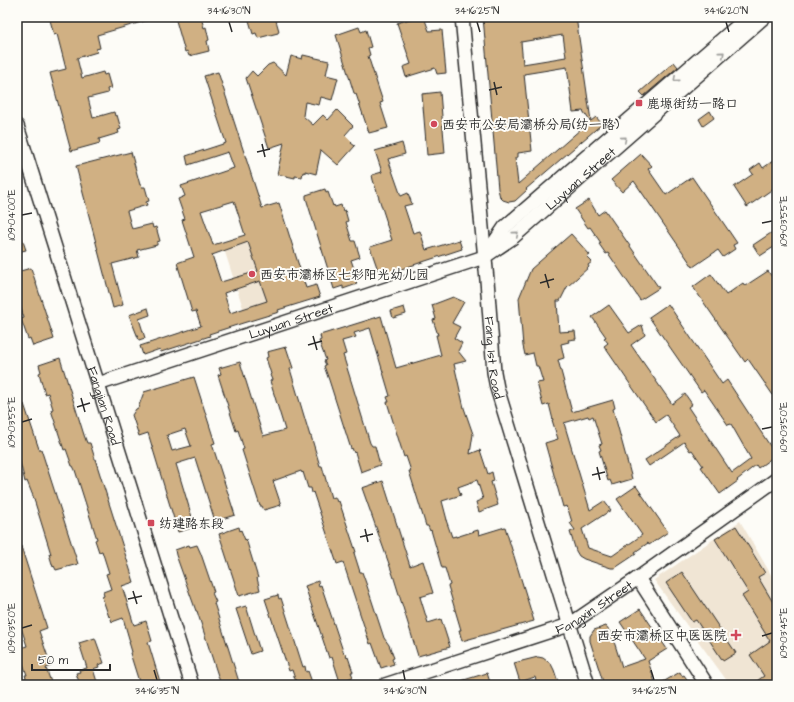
<svg xmlns="http://www.w3.org/2000/svg" width="794" height="702" viewBox="0 0 794 702" font-family="'Architects Daughter','LXGW WenKai TC',sans-serif">
  <style>
    .built { fill: #f0e5d4 }
    .building { fill: #d0b083; stroke: #2b2b2b; fill-rule: evenodd }
    .lines { fill: none; stroke-linecap: round; stroke-linejoin: round }
    .secondary-casing { stroke: #2b2b2b; stroke-width: 16 }
    .secondary { stroke: #fdfcf7; stroke-width: 13 }
    .oneway { stroke: #9e9e9b }
    .ticks { fill: none; stroke: #2b2b2b; stroke-width: 1.5 }
    .poi-dot { fill: #d1495b; stroke: #fdfcf7; stroke-width: 1.5 }
    .labels { text-anchor: middle; stroke-width: 4; stroke-linejoin: round; paint-order: stroke }
    .poi-label { font-size: 13px; fill: #2b2b2b; stroke: #fdfcf7; text-anchor: start }
    .street-label { font-size: 13px; fill: #2b2b2b; stroke: #fdfcf7 }
    .neatline { fill: none; stroke: #2b2b2b; stroke-width: 1.5 }
    .ticks-label { font-size: 10px; text-anchor: middle; fill: #2b2b2b }
  </style>
  <rect width="100%" height="100%" fill="#fdfcf7"/>
  <filter id="ink" filterUnits="userSpaceOnUse"><feTurbulence type="fractalNoise" baseFrequency=".025" numOctaves="2"/><feDisplacementMap in="SourceGraphic" scale="8" xChannelSelector="R" yChannelSelector="G"/><feConvolveMatrix kernelMatrix="1 2 1 2 8 2 1 2 1" color-interpolation-filters="sRGB"/></filter>
  <g filter="url(#ink)">
    <!-- built -->
    <path class="built" d="M260,233L282,305L246,317L222,243Z
      M740,521L777,585V685H730L654,580Z"/>
    <!-- building -->
    <path class="building" d="M61,17H152V19L97,35L100,48L96,49L97,52L77,58L82,78L103,72L104,75L107,74L111,88L107,89L108,93L88,98L93,118L114,112L115,116L117,115L121,129L118,130L119,133L99,139L100,143L71,151L50,73L66,69L57,34L54,35L50,20Z
      M175,17H201L204,28L206,27L209,40L207,41L209,51L189,56L187,51L185,52Z
      M248,17H275L279,31L278,33L258,38L256,33L253,34Z
      M416,17H424L429,31L442,30L446,73L437,74L435,68L406,77L403,67L411,64L397,23Z
      M483,17H576L591,121L596,117L602,124L526,189L527,190L515,201L509,202L503,200L500,197L498,189ZM563,35L566,57L523,64L521,42ZM567,67L573,112L583,111L590,121L518,184L515,158L518,157V153L532,151L524,74Z
      M359,27L361,32L366,30L371,47L368,48L370,55L368,56L383,102L380,103L388,128L369,133L356,94L354,93L336,35Z
      M303,55L329,61L326,75L338,78L332,100L321,97L319,105L305,102L303,116L313,125L323,115L328,120L337,110L353,126L345,135L352,142L351,143L355,146L338,165L321,150L316,174L305,171V173L303,172L302,177L295,176V178L277,174L284,143L269,148L246,78L252,71L257,76L268,65L273,63L286,75L291,56L302,59Z
      M674,62L678,67L644,96L640,92Z
      M218,72L262,208L279,203L306,288L316,285L320,297L278,310L279,312L243,323L209,334L210,336L161,352L160,349L143,355L140,346L201,326L196,311L192,312L177,263L194,257L182,220L185,219L178,199L185,196L181,186L234,168L228,152L188,165L186,156L226,143L204,76ZM234,201L245,235L213,245L201,211ZM248,242L258,271L221,282L212,255ZM260,281L267,301L230,313L224,293Z
      M440,92L445,153L427,155L422,94Z
      M710,111L714,118L703,126L699,119Z
      M402,143L405,154L388,159L401,196L408,193L412,204L404,206L413,233L420,231L426,250L459,240L462,249L380,276L370,247L392,240L386,223H387L373,180L372,175L382,172L375,151Z
      M131,152L140,185H141L142,187H145L149,201L146,202L147,205L127,211L132,229L152,224L153,228L156,227L160,241L157,242V245L137,250L139,257L112,264L123,305L113,308L76,166Z
      M641,154L652,166L648,169L666,195L692,177L737,243L733,245L735,249L723,257L718,250L693,267L634,181L622,192L611,180Z
      M777,158V186L747,207L734,187L753,174L750,170L760,163L763,168Z
      M325,189L326,193L328,192L333,206L334,205L335,207L341,205L343,211L345,210L348,221L346,222L352,241H355L360,257L351,260L358,280L356,281L357,284L343,289V286L334,289L306,198V195Z
      M589,200L598,215L605,210L659,288L640,300L608,253L606,254L599,244L601,243L590,227L588,228L575,209Z
      M17,227H18L26,250L17,252Z
      M777,229V245L760,256L753,245Z
      M571,234L590,255L587,257L592,262L588,265L589,267L567,287L560,301H557L559,332L575,331L576,339L568,340L569,342L561,344L564,358L558,360L572,412L613,400L615,408L613,409L632,479L612,485L610,480L608,481L599,451L601,450L599,445L602,444L593,416L589,418L588,416L564,423L590,510L604,501L611,510L582,529L588,548L612,556L642,535L617,499L636,486L668,532L649,545L648,543L635,552L636,554L615,568H611L584,559L579,556L576,551L570,532L575,530L570,523L572,522L567,506L563,507L545,443L558,439L552,420H553L549,404L543,406L537,383L543,382L538,366H536L533,353L525,355L523,346L519,298L531,269Z
      M31,268L54,339L33,346L30,338L28,339L21,319L24,318L19,302L17,303V272Z
      M768,271L777,284V401L748,359L745,362L693,287L711,274L726,295L743,283L745,286Z
      M453,297L464,302L452,323L460,327L454,338L462,343L458,351L466,361L454,364L464,408L473,434L470,454L480,450L488,474L492,472L494,481L491,482L498,505L479,512L476,502L483,499L477,480L458,487L461,495L442,501L447,520H446L452,537L456,536V537L478,530L479,535L505,527L534,621L462,641L459,630H461L448,586L450,585L445,568H442L431,530L430,531L428,526H426L409,471H411L406,456L404,457L387,402H389L387,397L390,396L370,328L354,333L356,337L342,341L346,354L343,355L352,384L370,443L372,446H375L380,465L361,472L355,452L354,453L352,448L351,449L329,380L324,366L326,365L324,361L326,360L319,341L321,340L320,335L381,316L396,368L441,355L436,335H438L433,320L436,319L432,305Z
      M668,304L722,384L727,380L776,455L758,468L756,465L737,480L738,481L720,494L701,467L703,466L692,450L690,451L684,442L649,466L645,460L680,436L666,415L656,422L604,346L608,343L604,338L606,337L592,317L609,305L629,333L642,325L645,335L631,345L672,404L685,394L692,404L688,407L732,473L751,459L731,424L728,425L704,390L701,392L649,317Z
      M404,307L406,314L393,318L391,311Z
      M148,308L150,315L139,319L145,338L139,340L129,315Z
      M286,347L293,368L290,369L310,436H311L320,466H322L331,498L335,497L337,502L339,501L356,552L354,553L360,572H362L367,586L384,638L389,645L394,658L392,659L394,664L381,668L372,643L370,644L343,562L337,564L313,492L312,493L311,488H308L303,472L302,473L301,471L273,481L281,505L264,510L262,506H260L242,450L244,449L238,430L236,431L218,375L221,374L219,368L240,362L263,436L285,430L270,381L272,380L270,375L271,374L266,358L268,357L267,352Z
      M60,358L84,435L87,443H90L134,582L122,586L134,625L146,621L152,641L148,642L161,685H140L130,653L132,652L129,642H130L123,618L112,622L110,616L109,617L102,597L104,596L103,592L111,589L106,574L109,573L102,551L99,552L95,540L97,539L75,470L73,466H72L66,449L64,450L51,410L53,409L48,393L45,394L39,373L41,372L39,365Z
      M194,377L215,443L212,444L235,515L215,521L195,458L176,464L195,527L178,532L148,433L139,436L132,415L136,409L138,408L144,392ZM185,429L191,446L172,451L167,435Z
      M24,404L39,449H41L78,564L56,570L54,566L53,567L49,554H51L33,496L27,481L25,482L17,450V406Z
      M383,481L410,566L423,561L433,593L420,597L428,623L441,619L450,647L418,656L393,575L362,488Z
      M736,526L765,573L758,577L777,609V685H751L764,676L750,655L770,641L742,596L748,592L715,539Z
      M239,527L240,531L241,530L245,540L246,539L258,578H257L260,590L239,596L219,534Z
      M17,540H19L47,628L39,631L51,666L46,668L52,685H17V681L26,678L25,675H27L20,655L22,654L20,648L27,646L17,615Z
      M189,545L190,547L197,545L201,554L214,592L212,593L216,602L214,603L240,685H221L197,611H196L176,555L175,550Z
      M682,572L736,653L723,661L696,620L692,622L666,583Z
      M318,581L319,586L321,585L344,654L345,653L347,658L348,657L353,672H351L353,677L340,682L332,657L329,658L305,586Z
      M278,595L279,599L281,598L303,667L305,666L306,672L308,671L313,685H297L292,670L289,671L265,599Z
      M246,606L260,651L251,654L236,609Z
      M640,609L667,649L648,661L656,685H604L590,641V636L594,630L606,626L611,632L622,667L645,659L620,622Z
      M95,638L104,663L98,665L99,667L93,669L98,685H80L76,673L80,672L79,670L87,668L79,643Z
      M538,657L543,658L551,664L554,670L559,685H537L535,677L520,682L514,663Z
      M680,672L682,676L684,675L691,685H658Z
      M487,673L491,685H454V683Z"/>
    <g class="lines">
      <!-- secondary casing -->
      <g class="secondary-casing">
        <g id="secondary">
          <path id="s1" d="M462,17L487,280L494,372L497,388L588,685"/>
          <path id="s2" d="M17,126L192,685"/>
          <path d="M490,249L505,227L748,17"/>
          <path id="s3" d="M98,384L484,257L512,238L764,17"/>
          <path d="M638,578L707,685"/>
          <path id="s4" d="M385,685L569,625L638,578L777,479"/>
        </g>
      </g>
      <!-- secondary -->
      <use href="#secondary" class="secondary"/>
    </g>
    <!-- one-way arrows -->
    <defs><path id="oneway-chevron" d="M-2-3.5L2.5 0L-2 3.5" fill="none" stroke-width="1.6" stroke-linecap="round" stroke-linejoin="round"/></defs>
    <g class="oneway">
      <use href="#oneway-chevron" transform="translate(722 54) rotate(-41)"/>
      <use href="#oneway-chevron" transform="translate(676 79) rotate(139)"/>
      <use href="#oneway-chevron" transform="translate(624 139) rotate(-41)"/>
      <use href="#oneway-chevron" transform="translate(516 234) rotate(-40)"/>
    </g>
  </g>
  <!-- ticks -->
  <path class="ticks" d="M229,22L232,32M477,22L480,32M726,22L729,32M494,82L497,95M489,90L502,87M262,144L265,157M257,152L270,149M22,215L32,213M762,223L772,221M545,274L549,288M540,283L554,279M313,336L317,350M308,345L322,341M81,398L85,412M77,407L90,403M22,422L32,419M762,429L772,427M597,467L600,480M592,475L605,472M365,529L368,542M360,537L373,534M133,591L137,604M128,599L142,596M22,628L32,625M762,636L772,633M154,670L157,680M403,670L405,680M651,670L654,680"/>
  <!-- markers -->
  <g class="poi-dot">
    <rect x="635" y="99" width="8" height="8" rx="2"/>
    <circle cx="434" cy="124" r="4"/>
    <circle cx="252" cy="274" r="4"/>
    <rect x="147" y="519" width="8" height="8" rx="2"/>
    <path d="M734 629h4v4h4v4h-4v4h-4v-4h-4v-4h4z"/>
  </g>
  <g class="labels">
    <!-- poi labels -->
    <g class="poi-label">
      <text x="647" y="108">鹿塬街纺一路口</text>
      <text x="442" y="129">西安市公安局灞桥分局(纺一路)</text>
      <text x="260" y="279">西安市灞桥区七彩阳光幼儿园</text>
      <text x="159" y="528">纺建路东段</text>
      <text x="727" y="640" text-anchor="end">西安市灞桥区中医医院</text>
    </g>
    <!-- street labels -->
    <g class="street-label">
      <text dy="5" stroke="none"><textPath href="#s3" startOffset="531">Luyuan Street</textPath></text>
      <text dy="5" stroke="none"><textPath href="#s3" startOffset="203">Luyuan Street</textPath></text>
      <text dy="5" stroke="none"><textPath href="#s1" startOffset="342">Fang 1st Road</textPath></text>
      <text dy="5" stroke="none"><textPath href="#s2" startOffset="293">Fangjian Road</textPath></text>
      <text dy="5" stroke="none"><textPath href="#s4" startOffset="224">Fangxin Street</textPath></text>
    </g>
  </g>
  <!-- margin -->
  <rect width="794" height="702" fill="none" stroke="#fdfcf7" stroke-width="44"/>
  <!-- scale -->
  <path d="M32 664v6h78v-6" fill="none" stroke="#2b2b2b" stroke-width="2"/>
  <text x="38" y="664" font-size="12" fill="#2b2b2b" stroke="#fdfcf7" stroke-width="3" paint-order="stroke">50 m</text>
  <rect x="22" y="22" width="750" height="658" class="neatline"/>
  <g class="ticks-label">
    <text x="229" y="14">34°16'30"N</text>
    <text x="477" y="14">34°16'25"N</text>
    <text x="726" y="14">34°16'20"N</text>
    <text transform="translate(11 215) rotate(-90)" y="4">109°04'00"E</text>
    <text transform="translate(783 221) rotate(-90)" y="4">109°03'55"E</text>
    <text transform="translate(11 422) rotate(-90)" y="4">109°03'55"E</text>
    <text transform="translate(783 427) rotate(-90)" y="4">109°03'50"E</text>
    <text transform="translate(11 628) rotate(-90)" y="4">109°03'50"E</text>
    <text transform="translate(783 633) rotate(-90)" y="4">109°03'45"E</text>
    <text x="157" y="694">34°16'35"N</text>
    <text x="405" y="694">34°16'30"N</text>
    <text x="654" y="694">34°16'25"N</text>
  </g>
</svg>
